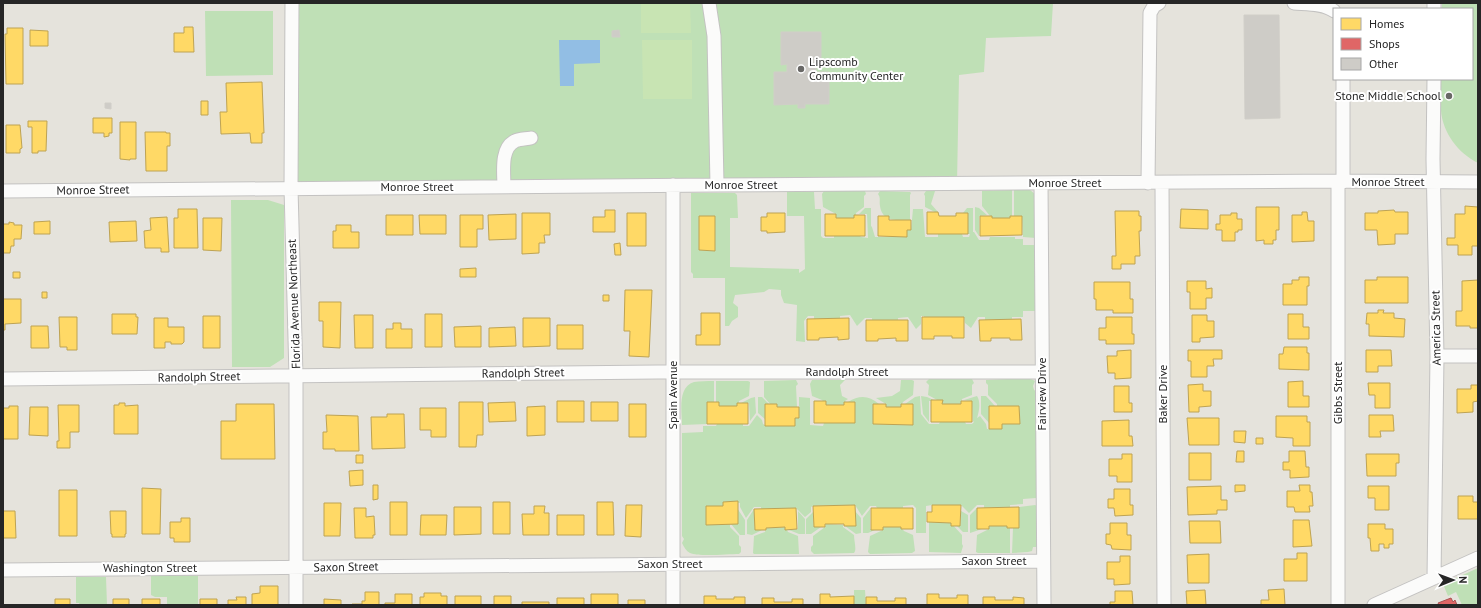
<svg xmlns="http://www.w3.org/2000/svg" width="1481" height="608" viewBox="0 0 1481 608" font-family="'PT Sans',sans-serif">
  <style>
    .green { fill: #bfe0b6; fill-rule: evenodd }
    .pitch { fill: #c8e4b3 }
    .water { fill: #92bee4 }
    .homes { fill: #ffd966; stroke: #bea353 }
    .shops { fill: #e06666; stroke: #a85353 }
    .building { fill: #ceccc7; stroke: #d0cec8 }
    .lines { fill: none; stroke-linecap: round; stroke-linejoin: round }
    .minor-casing { stroke: #c3c2c1; stroke-width: 15 }
    .minor { stroke: #fbfbfa; stroke-width: 13 }
    .poi-dot { fill: #696866; stroke: #fff; stroke-width: 1.5 }
    .labels { text-anchor: middle; stroke-width: 4; stroke-linejoin: round; paint-order: stroke }
    .poi-label { font-size: 12px; fill: #262626; stroke: #fff; text-anchor: start }
    .street-label { font-size: 12px; fill: #262626; stroke: #fff }
  </style>
  <rect width="100%" height="100%" fill="#e5e3dc"/>
  <!-- green -->
  <path class="green" d="M292,3H1053L1051,36L986,38L984,72L959,75L957,184L291,188Z
    M1442,3H1478V163C1458,153 1443,133 1441,111C1440,101 1441,89 1441,79H1472V9H1442Z
    M205,11H273V75L206,76Z
    M1012,190V216H1010V218H992V216H990L982,206V191Z
    M1014,190H1030L1035,194L1036,238L1023,237L1022,216H1014Z
    M824,191H865L866,194L864,196V207L856,213V215L854,218H836V214L823,207L822,194Z
    M880,191L910,192L911,193L910,195V220C897,220 882,222 880,206C879,201 881,198 878,194Z
    M926,191H935L931,204L938,212H935L925,207V196L924,194Z
    M787,192H814L815,209H821V236L823,238H834V236H860L861,237L868,238L867,214H859L865,208H871V226L872,227L875,237H907V230H911L913,209H923L925,237H938V234H962L963,237H969L970,234H968L963,213L967,208H973V232H974L979,240H989L990,237H1015V239H1023V245H1036L1037,310L1035,311H1023V317H1012V319L985,320V317H978L971,328L965,323L964,317H924V316H921V324L916,329L908,317L898,318V320H872V318H865L857,326L850,315L840,316V319H814V316H808L804,321L805,342L796,341L797,305L784,303L781,295V290L769,289L764,292L735,295L733,303L738,307V317L732,321L729,326H725V278H693V274L691,272V193H735L737,195L738,218H730V267L799,269V273L805,269L804,216H787ZM699,216L715,251L699,250Z
    M231,200H268L284,205V358L270,367H232Z
    M975,207L979,208L987,215L979,216V236L975,230Z
    M1029,378L1035,381L1033,386L1034,390L1038,392L1037,497L1036,498L1023,499V504L1010,505V507L984,508V505H977L969,513L961,505H932L926,506V533H916V508L913,505L903,506V508H877L876,506H870L862,516L855,505L813,506L811,507V512L805,517L796,508L761,509V507H754L746,518L740,507V503L724,502L723,506H706V525L730,524V527L739,536V545L741,547V552L739,554C728,554 699,557 690,553C686,551 684,547 682,543L684,539L682,536V433L703,432V426H716L717,424H743V426H749L757,415L762,420L763,424L765,425L766,426H795V418H799V397L810,398V425L823,426L824,423H855L848,402C859,395 869,395 879,404H873V424L913,425V405L905,404L915,397L920,396L921,414L929,424H939L940,422H965L966,424H972L974,422L973,421L972,401L964,400L977,396C981,402 979,412 977,418L980,416L986,424L987,429H1002V424H1019V406H997V404L988,395V385L986,383V380Z
    M929,379H972L974,383L972,385V395L962,399L961,404H942V401H939L928,395L929,385L926,382Z
    M796,380L798,384L796,386L797,407H777V405H771L764,397V381Z
    M812,380H845L840,385L842,396L848,399L845,401L846,402L844,403V405H826L822,400L812,396L810,384Z
    M901,380H912L914,381L913,395L903,402L901,407H886V404L876,398L892,396L900,391Z
    M714,381V402L707,424L682,425C682,412 677,387 694,382C700,381 707,381 714,381Z
    M716,381H748L750,382L749,396L739,401V403H737V406H719L716,402Z
    M921,396L927,397L936,401H929V422L923,414Z
    M981,396H986L995,406H989V423L981,414Z
    M755,397L756,413L750,421L749,403H741L751,398Z
    M758,397H762L769,404L766,420L758,413Z
    M1035,505L1037,506L1038,543L1036,547H1033L1032,551L1028,552L1012,553L1013,528H1019V507Z
    M737,508L745,520V535H740L731,524H738Z
    M977,508V529H982L970,533V515Z
    M754,509L755,530H762L752,535L747,534V520Z
    M870,509V529L875,530L868,533H863V518Z
    M798,511L805,519V534H799L789,530L798,529Z
    M855,511L861,518V533L856,534L845,526H856Z
    M961,511L968,515V532H963L957,526H960Z
    M813,512L814,527H821L811,534H806V519Z
    M929,522L951,523L962,535V544L963,546L961,553L929,552Z
    M826,524L843,525V527L854,535C854,541 857,550 854,553L814,554L811,551V547L813,545V536L825,527Z
    M989,526H1007L1008,528H1010V553H978L976,552L977,535L989,529Z
    M785,527V530H787L788,532L798,536L799,554H754L753,553L754,536L765,532L766,528Z
    M883,527H901L904,531L913,535L915,551L912,553L870,554L868,552L870,536L883,530Z
    M1478,568V605H1462L1456,592L1448,596L1443,584Z
    M151,576H198V605H167V597H155L151,595Z
    M76,577H106L107,605H80L79,603H76Z
    M854,590H865L866,605H854Z"/>
  <!-- pitch -->
  <path class="pitch" d="M641,4H690L691,33H641Z
    M642,40H692V99H643Z"/>
  <!-- water -->
  <path class="water" d="M559,40H600V63L574,64V86H560Z"/>
  <!-- homes -->
  <path class="homes" d="M184,27H193L194,52H174V33H184Z
    M7,28H23V84H6L5,34H7Z
    M30,30L48,31V46H30Z
    M262,82L264,133H262V143H251L250,133L221,134L220,112H227L226,83Z
    M201,101H208V115H201Z
    M93,118H112V133H109V136L104,137V133H93Z
    M28,121H47L46,151H38V153H32V127H28Z
    M120,122H136V159H130V160L120,159Z
    M6,125H20L22,148L20,149V153H6Z
    M145,132H166V133H170V146H167V171H146Z
    M1465,206L1478,207V246H1472V255H1458V245H1447V238H1455V214H1465Z
    M1256,207H1279V230H1276V240H1273V244H1264V240L1256,241Z
    M178,209H197L198,248H174V218H178Z
    M1181,209L1208,210V229L1180,228Z
    M605,210H615V232H593V217H605Z
    M1394,210L1395,212H1408V234H1395V244L1378,245L1377,230H1365V213H1378V211Z
    M1115,211H1139V216H1141V231H1139L1140,256H1135V264H1121V269H1112V256H1116Z
    M927,212H938L939,216H956V213H968V234H927Z
    M1302,212H1307L1308,221H1314V241L1292,242V215H1302Z
    M522,213H550V235H544L545,243H539V253L522,254Z
    M627,213H646V246H627Z
    M767,213H785V232L767,233V231H761V217H767Z
    M1231,213H1237V219H1242V230H1238V232H1235V241H1222V230H1216V224H1220V215H1231Z
    M516,214V239L489,240L488,215Z
    M825,214H836V218H854V215H865V236H825Z
    M386,215H413V235H386Z
    M419,215H446V234H420Z
    M460,215H483V229H477V247H460Z
    M699,216H715V251L699,250Z
    M878,216H889V220H911V230H907V237L878,236Z
    M980,216H992V218H1010V216H1022V235L980,236Z
    M167,217L169,252H161V248H145L144,231L151,230L150,218Z
    M203,218H222L221,251L203,250Z
    M50,221V234H34V222Z
    M136,221L137,241L110,242L109,222Z
    M9,222L14,223V225H22L21,239H14V246H11L10,253H3V224H9Z
    M336,225H351V232H359V248H333V231H336Z
    M620,243L621,255H615L614,244Z
    M476,268V277H460V269Z
    M13,272H20V278H13Z
    M1299,277H1309V286H1307V305H1283V284H1292V280H1299Z
    M1377,277H1408V303H1365V280H1377Z
    M1478,280V328H1470V326H1456V311H1462V281Z
    M1187,281H1206V289L1212,288V298H1206V309H1190V292H1187Z
    M1094,282H1130V299H1133V313H1113V310H1096V299H1094Z
    M625,290H652L649,357L629,356L630,331H624Z
    M42,292H47V298H42Z
    M603,295H609V301H603Z
    M3,299H21V323L5,324V330H3Z
    M319,302H341L340,348L323,347V321H319Z
    M1378,310H1384L1383,313H1394V318L1405,319L1404,337L1369,336V324H1366L1367,313H1378Z
    M701,313H720V345H696V335H701Z
    M112,314H136V317H138L137,334H112Z
    M425,314H442V347H425Z
    M1288,314H1303V327H1309V339H1288Z
    M354,315H373V348H355Z
    M1192,315H1207V321H1214V337L1200,338V342H1192Z
    M203,316H220V348H203Z
    M59,317H77V350H67V347H60Z
    M922,317H964V338H952V336H934V339H922Z
    M1106,317H1132V334H1134V344H1106V340H1099V328H1106Z
    M154,318H168V327H184V342L182,344H171V342H165V348H154Z
    M523,318H550V346L523,347Z
    M849,318V339L838,340V337L819,338V340H807V319Z
    M1021,319L1022,340H1010V338H991V341H980L979,320Z
    M866,320H908V341H896V338L878,339V341H866Z
    M393,323H401V329H412V348H386V329H393Z
    M557,325H583V349H557Z
    M31,326H48L49,348H31Z
    M481,326V347H455L454,327Z
    M515,327L516,346L489,347V328Z
    M1284,347H1307V353H1309V370L1279,369V354H1283Z
    M1131,350V378L1115,379V373H1108L1107,356H1117V351Z
    M1188,350H1222V359H1213L1214,366H1207V377H1191V361H1188Z
    M1366,350H1391L1392,366H1378V372H1366Z
    M1303,381V396H1309V407H1288V382Z
    M1368,383H1390V408H1375V395H1369Z
    M1203,384V391H1211V406L1199,407V412H1189L1188,385Z
    M1471,385H1478V401L1473,402V412L1457,413V389H1471Z
    M1114,386H1129V403H1132V412H1114Z
    M931,400H943L942,404H961V401H972V422H931Z
    M557,401H584V422H557Z
    M814,401H826V405H844V402H855V423H814Z
    M459,402H483V435H477L476,447H459Z
    M515,402L516,421L489,422L488,403Z
    M591,402H618V421H591Z
    M707,402H719V406H737V403H748V424H707Z
    M119,403H125V406L138,405V434H114V405H119Z
    M236,404H274L275,459H221V421H236Z
    M629,404H646V437H629Z
    M765,404H777V407H799V418H795V426H765Z
    M873,404H886V407H901V404H913V425L873,424Z
    M58,405H79V432H70V448H57V441H59Z
    M9,406H18V439H3V408H9Z
    M545,406V435L527,436V407Z
    M989,406H1019L1020,424H1002V429H989Z
    M30,407H48V436L29,435Z
    M420,408H446V437H431V430H420Z
    M387,414H404L405,448L372,449L371,417H387Z
    M326,415L358,416L359,451H335V449H323V432H327Z
    M1369,415H1393L1394,431H1380L1381,437H1369Z
    M1276,416H1307V422H1310V446H1293V438L1276,437Z
    M1187,418H1219V445H1189Z
    M1129,420V436H1132L1133,446H1102V421Z
    M1234,431H1246L1245,443L1234,442Z
    M1256,438H1263V444H1256Z
    M1237,451H1244V462H1236Z
    M1289,451H1305L1306,467H1309V477L1290,478V470H1283V462H1289Z
    M1189,453H1211V480H1189Z
    M1122,454H1132V482H1117V476H1109V459H1122Z
    M1366,454H1399V463H1396V476H1367Z
    M356,455H363V463H356Z
    M363,470V485L350,486L349,471Z
    M373,485H378V499L373,500Z
    M1235,485H1245V491L1235,492Z
    M1299,485H1310V492H1312L1313,506H1309L1310,512H1295L1294,507H1287V491H1300Z
    M1221,486V500H1227V510H1217V514L1188,515L1187,487Z
    M1368,486H1389V510H1375V498H1368Z
    M142,488L161,489L160,534H142Z
    M1114,489H1130V505H1133V515L1115,516L1114,508H1108V499H1114Z
    M59,490H77V536H59Z
    M1458,496H1473V502H1478V519H1458Z
    M738,501V524L706,525V506H723V502Z
    M390,502H407V535H390Z
    M493,502H510V534H493Z
    M597,502H613L614,535H597Z
    M324,503H341L340,536H324Z
    M626,505H642L641,537L625,536Z
    M855,505L856,526H844V524H825V527H814L813,506Z
    M932,505H961L960,526H951V523L927,522V512H932Z
    M534,506H545L544,513H549V535H523L522,514H534Z
    M454,507H481V534L454,535Z
    M1019,507V528H1007V526H989V529H977V508Z
    M354,508H366V517L374,516L375,535H373V538H355Z
    M796,508L797,529L785,530V527L766,528V530H755L754,509Z
    M871,508H913V529H901V527H883V530H871Z
    M3,511H15L16,538H3Z
    M110,511H126V534H125V537H112V534H111Z
    M421,515H447L446,535H420Z
    M557,515H584V535H557Z
    M181,518H190V542H174V538H170V522H181Z
    M1293,520H1309L1312,546L1293,547Z
    M1189,521H1220L1221,543H1190Z
    M1110,523H1127V535H1131V550L1112,549L1111,545L1106,544V534H1110Z
    M1368,524H1385V529H1393V544H1389V548H1384V544H1379V551H1371L1370,538H1368Z
    M1297,553H1307V581H1284V559H1297Z
    M1209,554V583H1188L1187,555Z
    M1120,556H1130V584L1114,585V579H1107V562H1120Z
    M260,586H278V605H252V594L260,593Z
    M1284,589L1285,605H1288H1261V600H1269L1268,590Z
    M1205,590L1206,605H1187L1186,591Z
    M1115,591H1132L1133,605H1110V602H1115Z
    M365,592H379V605H352V604H362V601H365Z
    M424,593H441V596H447V605H420V597H424Z
    M395,594H412V605H385V603H395Z
    M591,594H618V605H591Z
    M820,594H830V597L854,596V605H820Z
    M927,594H939V598H957V595H968V605H927Z
    M455,596H481V605H455Z
    M494,596H511V605H494Z
    M704,596H716V599H734V597H745V605H704Z
    M236,597H246V605H228V600H237Z
    M866,597H877V601H895V598H906V605H866Z
    M983,597H995V600H1013V597L1024,598V605H983Z
    M557,598H584V605H557Z
    M762,598H774V602H792V599H803V605H762Z
    M55,599H70V605H55Z
    M113,599H129V605H113Z
    M142,599H160V605H142Z
    M200,599H217V605H200Z
    M324,599L341,600V605H324Z
    M628,600H645V605H628Z
    M522,602H549V605H522Z"/>
  <!-- shops -->
  <path class="shops" d="M1451,598L1453,602L1455,600L1457,605H1439L1438,603Z"/>
  <!-- building -->
  <path class="building" d="M1244,15H1279L1280,118L1245,119Z
    M619,30L620,37H612V31Z
    M781,32H821V65H816V72H829V104H805V108H798V104L774,105V72H787V64L781,65Z
    M105,103H111V109L105,108Z"/>
  <g class="lines">
    <!-- minor casing -->
    <g class="minor-casing">
      <path id="minor" d="M292,3L291,188L296,376V605
        M709,3L714,36L717,185
        M1294,3C1306,4 1324,3 1334,11
        M1434,9V3
        M1434,79L1433,159L1437,356L1434,578
        M1338,181V605
        M1343,182V79
        M1041,183L1044,605
        M1148,183L1150,13L1154,6L1159,3
        M1162,183L1164,605
        M673,185V605
        M504,187C504,173 500,148 515,141C519,139 526,139 531,138
        M3,191L717,185L1338,181L1478,182
        M1437,356H1478
        M3,379L658,372H1042
        M3,570L1043,561
        M1374,605L1478,558"/>
    </g>
    <!-- minor -->
    <use href="#minor" class="minor"/>
  </g>
  <!-- markers -->
  <g class="poi-dot">
    <circle cx="801" cy="69" r="4"/>
    <circle cx="1449" cy="96" r="4"/>
  </g>
  <g class="labels">
    <!-- poi labels -->
    <g class="poi-label">
      <text x="809" y="66">Lipscomb<tspan x="809" dy="14">Community Center</tspan></text>
      <text x="1441" y="100" text-anchor="end">Stone Middle School</text>
    </g>
    <!-- street labels -->
    <g class="street-label">
      <text x="1388" y="186">Monroe Street</text>
      <text x="1065" y="187">Monroe Street</text>
      <text x="741" y="189">Monroe Street</text>
      <text x="417" y="191">Monroe Street</text>
      <text transform="translate(93 190) rotate(-1)" y="4">Monroe Street</text>
      <text transform="translate(294 304) rotate(-92)" y="4">Florida Avenue Northeast</text>
      <text transform="translate(1436 328) rotate(-91)" y="4">America Street</text>
      <text x="847" y="376">Randolph Street</text>
      <text transform="translate(523 373) rotate(-1)" y="4">Randolph Street</text>
      <text transform="translate(199 377) rotate(-1)" y="4">Randolph Street</text>
      <text transform="translate(1338 393) rotate(-90)" y="4">Gibbs Street</text>
      <text transform="translate(1042 394) rotate(-90)" y="4">Fairview Drive</text>
      <text transform="translate(1163 394) rotate(-90)" y="4">Baker Drive</text>
      <text transform="translate(673 395) rotate(-90)" y="4">Spain Avenue</text>
      <text x="994" y="565">Saxon Street</text>
      <text x="670" y="568">Saxon Street</text>
      <text transform="translate(346 567) rotate(-1)" y="4">Saxon Street</text>
      <text x="150" y="572">Washington Street</text>
    </g>
  </g>
  <!-- border -->
  <rect width="1481" height="608" fill="none" stroke="#262626" stroke-width="8"/>
  <!-- legend -->
  <rect x="1333" y="8" width="140" height="72" fill="#ffffff" stroke="#a8a8a8"/>
  <rect x="1341" y="18" width="20" height="12" fill="#ffd966" stroke="#a8a8a8"/>
  <text x="1369" y="28" font-size="12" fill="#262626">Homes</text>
  <rect x="1341" y="38" width="20" height="12" fill="#e06666" stroke="#a8a8a8"/>
  <text x="1369" y="48" font-size="12" fill="#262626">Shops</text>
  <rect x="1341" y="58" width="20" height="12" fill="#ceccc7" stroke="#a8a8a8"/>
  <text x="1369" y="68" font-size="12" fill="#262626">Other</text>
  <!-- north arrow -->
  <g transform="translate(1453 580) rotate(89)" stroke="#ffffff" stroke-width="3" paint-order="stroke">
  <path d="M0-3L7 15L0 10L-7 15Z" fill="#262626"/>
  <text y="-6" font-size="11" font-weight="bold" text-anchor="middle" fill="#262626">N</text>
  </g>
</svg>
